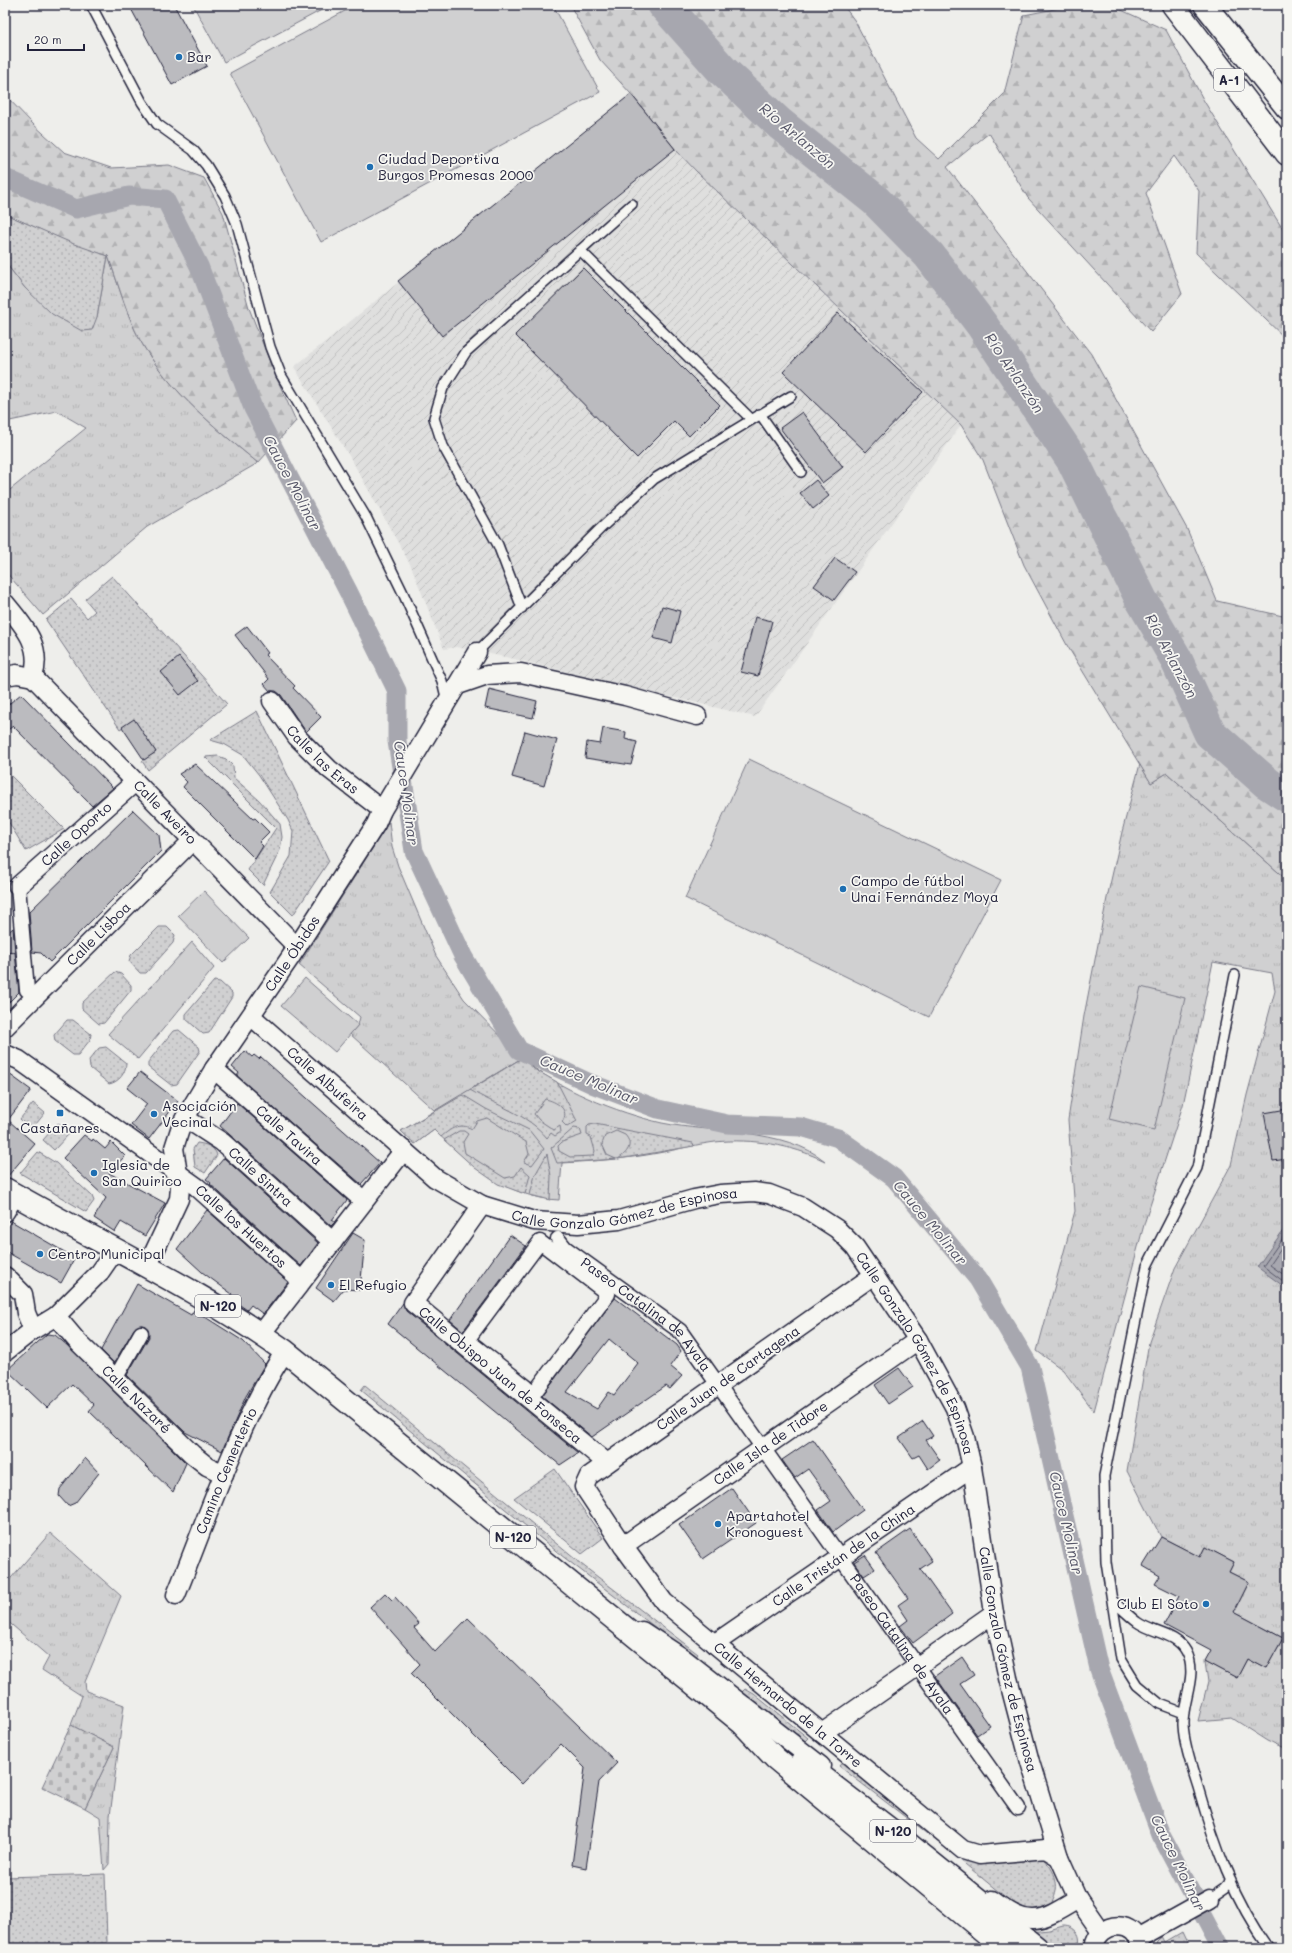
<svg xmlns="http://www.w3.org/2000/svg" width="1292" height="1953" viewBox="0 0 1292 1953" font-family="Mali,sans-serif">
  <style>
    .industrial { fill: url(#industrial-furrows) }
    .grass { fill: url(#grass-tufts); stroke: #797986 }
    .forest { fill: url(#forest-firs); stroke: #797986 }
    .cemetery { fill: url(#cemetery-stones); stroke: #797986 }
    .park { fill: #d0d0d1; stroke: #797986 }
    .garden { fill: url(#garden-dots); stroke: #797986 }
    .water { fill: #a7a7af; stroke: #727281 }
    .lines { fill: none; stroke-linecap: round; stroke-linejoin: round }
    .shore { stroke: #575769; stroke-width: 1 }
    .canal { stroke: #a7a7af; stroke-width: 19 }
    .river { stroke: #a7a7af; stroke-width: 33 }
    .building { fill: #bbbbbf; stroke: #22223b; fill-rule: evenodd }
    .service-casing { stroke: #22223b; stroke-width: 12 }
    .pedestrian-casing { stroke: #22223b; stroke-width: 17 }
    .minor-casing { stroke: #22223b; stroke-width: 21 }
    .trunk-casing { stroke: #22223b; stroke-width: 25 }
    .motorway-casing { stroke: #22223b; stroke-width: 25 }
    .service { stroke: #f6f6f2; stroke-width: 9 }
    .pedestrian { stroke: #f6f6f2; stroke-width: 14 }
    .minor { stroke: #f6f6f2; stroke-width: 18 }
    .trunk { stroke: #f6f6f2; stroke-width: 22 }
    .motorway { stroke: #f6f6f2; stroke-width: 22 }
    .poi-dot { fill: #1f6fb2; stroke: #f6f6f2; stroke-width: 1.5 }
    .labels { text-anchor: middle; stroke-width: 3.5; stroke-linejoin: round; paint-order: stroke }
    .shield { fill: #f6f6f2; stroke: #626272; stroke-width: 1 }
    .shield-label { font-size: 13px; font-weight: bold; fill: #22223b }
    .poi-label { font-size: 14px; fill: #22223b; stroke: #f6f6f2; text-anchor: start }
    .street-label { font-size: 14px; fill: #22223b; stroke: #f6f6f2 }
    .water-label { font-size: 15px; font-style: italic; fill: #575769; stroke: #f6f6f2 }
  </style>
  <defs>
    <pattern id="industrial-furrows" width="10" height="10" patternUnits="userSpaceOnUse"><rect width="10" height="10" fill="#dfdfde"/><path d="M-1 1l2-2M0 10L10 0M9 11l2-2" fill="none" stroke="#bfbfbf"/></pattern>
    <pattern id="grass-tufts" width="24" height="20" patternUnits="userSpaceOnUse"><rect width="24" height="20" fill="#d0d0d1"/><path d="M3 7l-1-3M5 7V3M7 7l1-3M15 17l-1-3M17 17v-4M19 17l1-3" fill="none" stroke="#b2b2b4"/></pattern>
    <pattern id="forest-firs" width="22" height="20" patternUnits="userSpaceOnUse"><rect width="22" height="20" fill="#d0d0d1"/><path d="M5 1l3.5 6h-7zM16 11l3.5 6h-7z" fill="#b2b2b4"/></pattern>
    <pattern id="cemetery-stones" width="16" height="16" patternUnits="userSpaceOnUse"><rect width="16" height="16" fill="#d0d0d1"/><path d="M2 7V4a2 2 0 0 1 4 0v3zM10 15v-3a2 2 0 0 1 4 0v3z" fill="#b2b2b4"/></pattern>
    <pattern id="garden-dots" width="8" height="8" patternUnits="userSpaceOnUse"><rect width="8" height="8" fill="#d0d0d1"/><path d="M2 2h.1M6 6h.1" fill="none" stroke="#b2b2b4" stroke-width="1.8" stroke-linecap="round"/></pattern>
  </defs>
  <rect width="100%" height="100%" fill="#eeeeeb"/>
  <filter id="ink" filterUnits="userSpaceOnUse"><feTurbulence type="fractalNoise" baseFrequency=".025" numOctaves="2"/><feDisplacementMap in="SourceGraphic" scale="8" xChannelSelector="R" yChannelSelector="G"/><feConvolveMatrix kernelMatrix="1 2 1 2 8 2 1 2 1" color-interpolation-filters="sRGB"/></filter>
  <g filter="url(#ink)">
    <!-- industrial -->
    <path class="industrial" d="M631,94L675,149L697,172L961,425L755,717L510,658L456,647L444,649L411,566L354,464L294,367Z"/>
    <!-- grass -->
    <path class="grass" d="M108,256C117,280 124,306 135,330C159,382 214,427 258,463L147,527L43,615L5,571V494L86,428L57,411L5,422V262L25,288L97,317Z
      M1140,764L1151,783L1167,773L1287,880V1750L1268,1741L1232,1718L1198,1721L1208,1682L1205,1661L1237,1678L1247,1659L1266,1669L1283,1638L1234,1612L1249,1582L1229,1572L1234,1562L1205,1547L1200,1557L1161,1537L1127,1471L1149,1342L1175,1268L1231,1165L1247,1095L1275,991L1272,973L1213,962L1183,1105L1145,1221L1094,1411L1063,1370L1037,1351L1075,1211L1068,1120L1084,1016L1107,898L1122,832Z
      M389,822L392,847L398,866L436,956L464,999L522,1058L435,1111L350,1034L358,1025L360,1017L299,965Z
      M50,1533L121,1596L85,1682L86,1691L124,1705L110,1816L109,1864L104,1870L100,1817L85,1808L114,1747L71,1725L82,1696L42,1670L49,1657L5,1619V1585Z"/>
    <!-- forest -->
    <path class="forest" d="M570,5H843L855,21L916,138L939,159L1004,94L1024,15L1075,5H1110L1166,30L1204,101L1287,236V340L1196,253L1199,191L1174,156L1146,193L1182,294L1151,332L1028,198L989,133L947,167L1091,354L1187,529L1217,601L1287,617V880L1167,773L1151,783L1068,647L1024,565L983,460L961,425L697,172L675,149L631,94L600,60Z
      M5,95L33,124L64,152L111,168L169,165L204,178L223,213L249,308L273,370L296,421L258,463C214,427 159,382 135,330C124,306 117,280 108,256L77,246L5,214Z"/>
    <!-- cemetery -->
    <path class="cemetery" d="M71,1725L114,1747L85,1808L42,1787Z"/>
    <!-- park -->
    <path class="park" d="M193,5H331L224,62Z
      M356,5H553L600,92L321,242L230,73Z
      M749,759L1001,880L929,1017L685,898Z
      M204,891L249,938L223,963L178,916Z
      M192,942L214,968L138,1059L108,1034Z
      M305,978L358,1025L335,1052L281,1006Z
      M1141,987L1185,998L1154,1130L1109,1119Z
      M522,1058C555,1088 618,1113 662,1123C711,1133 785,1128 825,1161C791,1145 753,1138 715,1142C696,1144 677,1150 658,1153C626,1159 596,1161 562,1163L559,1200C507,1198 470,1164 434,1130L415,1144L401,1131Z"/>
    <!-- garden -->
    <path class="garden" d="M5,214L74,244L108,256L97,317L92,330L82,331L52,314L25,288L5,262Z
      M112,576L227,704L148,770L142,761L156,752L134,720L120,729L46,620L71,599L87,618L95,611L85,599Z
      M257,711L329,861L293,915L270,892L291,856L293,831L288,820L259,775L243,755L224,744L210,740Z
      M218,756L226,759L233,766L234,778L259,800L280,824L282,837L280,850L263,885L248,870L276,828L205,757Z
      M5,770L64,829L26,851L5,816Z
      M159,927H167L175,935L173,943L146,973H140L129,961L131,955Z
      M115,972L121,974L131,985V990L104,1023L99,1024L82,1009V1003Z
      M214,981L220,982L232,993V997L209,1033L203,1034L186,1019V1014Z
      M67,1020H73L91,1034L90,1040L78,1055H73L55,1041L54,1035Z
      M179,1030L199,1047L200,1051L177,1084L171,1085L148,1067V1062L173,1031Z
      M106,1047L126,1063C126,1073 119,1082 109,1084L90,1068L89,1060L99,1048Z
      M522,1058L534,1069L557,1082L577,1121L567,1127L562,1122C571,1110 556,1101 545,1099L534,1114L539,1120L554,1130L560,1126L561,1132L555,1136L551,1133L547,1138C528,1114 495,1105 470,1090Z
      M463,1095L486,1109L529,1130L544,1149L532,1165L524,1162L529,1154L526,1142L487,1118L477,1121L472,1129C460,1122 450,1129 441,1137L434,1130L415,1144L401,1131Z
      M33,1103L45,1113L31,1130L20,1119Z
      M58,1123L69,1134L54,1150L43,1140Z
      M595,1124L693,1143L694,1146L618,1159C627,1153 634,1145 625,1135L616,1131L605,1136L602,1144L607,1155L616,1159L557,1163L551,1148L574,1128L580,1129L582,1135L562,1142L558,1146L559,1151L570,1157L593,1156L595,1151L591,1137L587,1135V1127L589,1125Z
      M459,1131H464L468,1134L463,1142L465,1153L505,1178L515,1176L521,1167L530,1175L525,1194L498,1184L475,1168L444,1140Z
      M197,1143C205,1144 214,1146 217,1155L205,1173L195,1167L193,1149Z
      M38,1152L56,1163L92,1196L94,1201L86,1212L20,1173Z
      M547,1154L551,1176L550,1200L530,1195L535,1175Z
      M365,1385L581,1564L698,1654L695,1658L561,1555L361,1390Z
      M555,1469L603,1538L582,1554L514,1498Z
      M745,1689L754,1694L808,1738L805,1741L742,1692Z
      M844,1760L959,1856H1040C1057,1870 1062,1889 1049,1907L1028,1912L1016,1906L948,1850L839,1766Z
      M105,1874L107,1943L68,1948H5V1877Z
      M1063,1926C1075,1926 1083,1935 1078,1948H1049L1029,1932L1049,1930Z
      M1182,1933L1189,1948H1151L1162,1937L1165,1943Z"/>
    <!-- water -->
    <path class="water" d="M1287,1225V1286L1286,1288L1257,1267Z"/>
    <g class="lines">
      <!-- shore -->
      <path class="shore" d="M1287,1232L1263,1266L1287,1284
        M1287,1240L1270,1265L1287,1277"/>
      <!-- canal -->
      <path class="canal" d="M5,178L76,209L129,196L165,199L199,266L253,408L349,593L397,691V741L414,851L463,956L519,1050L592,1084L658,1109L727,1124L801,1127L838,1138L894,1178L978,1279L1030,1367L1099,1669L1161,1835L1221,1948"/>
      <!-- river -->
      <path class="river" d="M664,5L722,70L780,124L875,200L929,255L982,325L1073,461L1141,599L1175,657L1210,733L1267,783L1287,796"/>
    </g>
    <!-- building -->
    <path class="building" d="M129,5H174L207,66L172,85Z
      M631,94L675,149L442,336L398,281Z
      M583,268L720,405L689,436L674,421L637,458L515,335Z
      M838,313L923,392L866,452L783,372Z
      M802,412L843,467L822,483L780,428Z
      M816,480L829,496L813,509L800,493Z
      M835,558L855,572L834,600L814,586Z
      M662,606L680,611L672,643L653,638Z
      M755,617L772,621L758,676L741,672Z
      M247,626L268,653L265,655L295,686L293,688L321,717L306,732L281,695L276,691H270L264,684L269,679L235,635Z
      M179,657L198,681L180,695L161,672Z
      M489,689L537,701L533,718L485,708Z
      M21,694L113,788L92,806L13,726L5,732V707Z
      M134,719L156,752L144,760L122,727Z
      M603,728L626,732L625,739L637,742L631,765L585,758L587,742L600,744Z
      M525,731L557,740L544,786L512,777Z
      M195,764L253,819L255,818L269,832L259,842L263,846L255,859L183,787L187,782L179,774Z
      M133,810L159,835L161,851L50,962L41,953L32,952L29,912Z
      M13,928L15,952H5V935Z
      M15,952L19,992L5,1006V953Z
      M245,1051L252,1057L254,1055L259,1059L261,1057L380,1163L361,1184L237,1076L239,1073L232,1067Z
      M5,1071L31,1090L8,1120L35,1144L7,1177H5Z
      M140,1072L178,1101L149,1139L131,1125L147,1104L127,1088Z
      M237,1103L347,1200L332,1220L335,1222L331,1226L220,1126Z
      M1287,1109V1159L1273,1161L1264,1113Z
      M84,1135L92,1141L93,1139L105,1149L111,1142L125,1156L109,1173L165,1203L145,1236L121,1222L115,1232L94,1218L106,1198L63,1158Z
      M224,1158L318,1243L301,1266L210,1184L211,1183L206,1179Z
      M207,1210L288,1282L263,1314L251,1305L247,1310L230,1298L232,1294L202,1272L177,1249Z
      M11,1221L75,1258L61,1283L5,1251V1231Z
      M353,1233L365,1240L360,1290L344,1289L334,1301L316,1288Z
      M510,1235L526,1246L463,1331L450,1320Z
      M137,1284L191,1315L194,1310L243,1341L265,1364L246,1396L222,1451L185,1432L127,1375L149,1337L148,1329L145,1326L141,1325L134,1329L114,1363L101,1350Z
      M615,1298L677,1345L681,1351L670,1366L682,1376L670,1389L666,1386L592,1437L542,1396ZM609,1339L638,1363L614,1395L609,1392L597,1409L567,1392Z
      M403,1303L406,1311L578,1453L560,1465L388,1324Z
      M47,1334L55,1335L68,1346L186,1463L173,1492L89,1411L94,1405L72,1384L47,1408L7,1370Z
      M899,1368L913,1387L888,1404L875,1385Z
      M923,1421L933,1436L926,1440L940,1460L928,1469L919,1455L913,1458L899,1438Z
      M813,1439L863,1510L833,1532L818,1510L831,1501L808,1469L795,1478L782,1460Z
      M85,1458L99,1473L75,1503L68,1506L59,1496L60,1489Z
      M732,1488L756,1523L703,1559L679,1525Z
      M910,1529L932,1561L920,1569L952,1614L913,1643L900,1626L908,1620L898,1605L908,1598L876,1553Z
      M1161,1537L1200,1557L1205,1547L1234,1562L1229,1572L1249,1582L1234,1612L1283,1638L1266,1669L1247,1659L1237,1678L1205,1661L1211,1650L1164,1625L1179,1596L1155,1584L1160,1576L1143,1566Z
      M865,1555L875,1569L864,1576L854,1562Z
      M385,1593L392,1600L395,1597L419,1624L414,1628L435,1652L468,1618L617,1763L599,1782L586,1868L572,1865L585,1768L561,1744L522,1784L411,1673L420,1664L370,1607Z
      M962,1657L974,1675L960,1684L990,1726L977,1735L935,1676Z"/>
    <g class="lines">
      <!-- service casing -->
      <g class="service-casing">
        <path id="service" d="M91,5L142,102L157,124L193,150L206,165L225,196L237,224L270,347L281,375L366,517L403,593L442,681L447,701
          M580,250L751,419
          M760,414L801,472
          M522,608L498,545L443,446L434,418L443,388L466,352L632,204
          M477,652L600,529L654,479L791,396
          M1112,1600C1120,1607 1128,1615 1137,1622C1152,1633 1176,1633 1186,1651C1199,1674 1182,1701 1183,1725C1184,1745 1192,1768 1198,1787C1214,1844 1234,1900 1269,1948
          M1184,1713L1160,1704L1137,1685L1121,1659L1106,1562L1104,1476L1147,1266L1197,1168L1235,975
          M1209,1899L1225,1888L1231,1881"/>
      </g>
      <!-- pedestrian casing -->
      <g class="pedestrian-casing">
        <g id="pedestrian">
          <path d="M18,886L27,990"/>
          <path id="s1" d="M558,1239L565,1248L680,1331L1018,1808"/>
          <path d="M540,1242L608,1294L534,1393L467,1340Z"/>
          <path d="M119,1372L141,1333"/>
        </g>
      </g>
      <!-- minor casing -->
      <g class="minor-casing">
        <g id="minor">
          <path d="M5,603C24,626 43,646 33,677"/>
          <path d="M5,676L17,674L33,677"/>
          <path id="s2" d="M33,677L297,947"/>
          <path d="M458,685L487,675L521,673L625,696L697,716"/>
          <path id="s3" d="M272,701L297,737L329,769L382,810"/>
          <path id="s4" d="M18,886L135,782"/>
          <path id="s5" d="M251,1016L435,1178L482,1205L534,1221L578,1224L619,1220L694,1199L720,1194L754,1192L769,1194L803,1207L837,1229L855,1247L918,1340L955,1408L965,1437L972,1467L994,1613L1008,1678L1030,1762L1059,1857L1078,1899L1101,1932"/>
          <path id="s6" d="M5,1027L192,841"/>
          <path id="s7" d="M5,1054L19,1060L197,1187L302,1281"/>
          <path id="s8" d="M214,1069L364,1201"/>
          <path id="s9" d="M185,1118L222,1142L333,1242"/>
          <path id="s10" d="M482,1205L413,1303L607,1463"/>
          <path d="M5,1212L15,1195"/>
          <path id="s11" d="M148,1265L179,1199L180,1187L174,1148L182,1123L214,1069L290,958L376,824L382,810L477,652"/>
          <path id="s12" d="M874,1275L589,1476L584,1487L623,1546L664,1602L963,1850L980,1855L1046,1849L1059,1857"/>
          <path d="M5,1276L23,1294L26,1313L33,1330"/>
          <path id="s13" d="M56,1316L77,1341L192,1454L207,1466L224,1474"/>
          <path d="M261,1334L404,1150"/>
          <path d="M5,1352L33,1330L56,1316L100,1272L116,1249"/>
          <path id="s14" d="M623,1546L918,1340"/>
          <path id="s15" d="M176,1595C209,1514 238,1424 285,1351"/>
          <path d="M642,1631L683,1658L821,1766"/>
          <path id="s16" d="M714,1644L972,1467"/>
          <path d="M822,1733L994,1613"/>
          <path d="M992,1900C1030,1929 1040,1922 1078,1899"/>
          <path d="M1137,1939L1209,1899"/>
          <path d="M1094,1948C1098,1919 1138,1919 1139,1948"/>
        </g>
      </g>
      <!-- trunk casing -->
      <g class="trunk-casing">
        <path id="trunk" d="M5,1189C99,1243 197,1288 285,1351L742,1723L775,1758L1004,1948
          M802,1762L896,1834L1037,1948"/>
      </g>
      <!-- motorway casing -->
      <g class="motorway-casing">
        <path id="motorway" d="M1173,5L1287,154
          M1205,5L1287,108"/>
      </g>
      <!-- service -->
      <use href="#service" class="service"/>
      <!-- pedestrian -->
      <use href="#pedestrian" class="pedestrian"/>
      <!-- minor -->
      <use href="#minor" class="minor"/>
      <!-- trunk -->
      <use href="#trunk" class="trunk"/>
      <!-- motorway -->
      <use href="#motorway" class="motorway"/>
    </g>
  </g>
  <!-- markers -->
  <g class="poi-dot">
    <circle cx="179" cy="57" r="4"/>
    <circle cx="370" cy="167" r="4"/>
    <circle cx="843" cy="889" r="4"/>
    <rect x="56" y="1109" width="8" height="8" rx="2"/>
    <circle cx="154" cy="1114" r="4"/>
    <circle cx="94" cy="1173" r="4"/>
    <circle cx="40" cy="1254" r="4"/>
    <circle cx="331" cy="1285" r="4"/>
    <circle cx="718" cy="1524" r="4"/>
    <circle cx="1206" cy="1604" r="4"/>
  </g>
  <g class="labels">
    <!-- shield labels -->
    <g class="shield">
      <rect x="1214" y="69" width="30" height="22" rx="3"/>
      <rect x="195" y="1295" width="46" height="22" rx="3"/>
      <rect x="490" y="1526" width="46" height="22" rx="3"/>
      <rect x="870" y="1820" width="46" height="22" rx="3"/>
    </g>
    <g class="shield-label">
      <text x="1229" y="85">A-1</text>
      <text x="218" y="1311">N-120</text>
      <text x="513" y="1542">N-120</text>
      <text x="893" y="1836">N-120</text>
    </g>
    <!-- poi labels -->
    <g class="poi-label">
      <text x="187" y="62">Bar</text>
      <text x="378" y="164">Ciudad Deportiva<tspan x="378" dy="16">Burgos Promesas 2000</tspan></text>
      <text x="851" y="886">Campo de fútbol<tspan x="851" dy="16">Unai Fernández Moya</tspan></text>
      <text x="162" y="1111">Asociación<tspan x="162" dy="16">Vecinal</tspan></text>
      <text x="60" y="1133" text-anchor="middle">Castañares</text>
      <text x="102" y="1170">Iglesia de<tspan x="102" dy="16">San Quirico</tspan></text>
      <text x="48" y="1259">Centro Municipal</text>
      <text x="339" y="1290">El Refugio</text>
      <text x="726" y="1521">Apartahotel<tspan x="726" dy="16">Kronoguest</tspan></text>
      <text x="1198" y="1609" text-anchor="end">Club El Soto</text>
    </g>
    <!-- street labels -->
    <g class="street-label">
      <text dy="5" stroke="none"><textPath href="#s3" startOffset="78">Calle las Eras</textPath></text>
      <text dy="5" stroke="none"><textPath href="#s2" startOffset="189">Calle Aveiro</textPath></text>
      <text dy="5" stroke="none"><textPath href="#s4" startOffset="78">Calle Oporto</textPath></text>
      <text dy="5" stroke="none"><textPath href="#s6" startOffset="132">Calle Lisboa</textPath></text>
      <text dy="5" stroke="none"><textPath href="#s11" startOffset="353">Calle Óbidos</textPath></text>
      <text dy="5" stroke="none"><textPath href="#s5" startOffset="102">Calle Albufeira</textPath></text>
      <text dy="5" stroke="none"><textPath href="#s8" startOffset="100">Calle Tavira</textPath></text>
      <text dy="5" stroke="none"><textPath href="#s9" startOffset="96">Calle Sintra</textPath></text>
      <text dy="5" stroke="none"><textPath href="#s5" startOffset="446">Calle Gonzalo Gómez de Espinosa</textPath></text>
      <text dy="5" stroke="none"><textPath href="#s7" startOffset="293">Calle los Huertos</textPath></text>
      <text dy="5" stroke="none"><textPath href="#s1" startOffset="117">Paseo Catalina de Ayala</textPath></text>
      <text dy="5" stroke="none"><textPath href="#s5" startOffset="818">Calle Gonzalo Gómez de Espinosa</textPath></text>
      <text dy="5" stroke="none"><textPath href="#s10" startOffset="233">Calle Obispo Juan de Fonseca</textPath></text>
      <text transform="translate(728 1378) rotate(-35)" y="5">Calle Juan de Cartagena</text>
      <text dy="5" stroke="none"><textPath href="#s13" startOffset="116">Calle Nazaré</textPath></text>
      <text dy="5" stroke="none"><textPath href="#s14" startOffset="180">Calle Isla de Tidore</textPath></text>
      <text dy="5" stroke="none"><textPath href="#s15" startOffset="134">Camino Cementerio</textPath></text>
      <text dy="5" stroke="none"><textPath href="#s16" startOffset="157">Calle Tristán de la China</textPath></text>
      <text dy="5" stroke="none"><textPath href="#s1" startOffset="537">Paseo Catalina de Ayala</textPath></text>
      <text dy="5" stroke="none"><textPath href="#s5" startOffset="1142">Calle Gonzalo Gómez de Espinosa</textPath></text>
      <text dy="5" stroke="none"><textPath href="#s12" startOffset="662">Calle Hernardo de la Torre</textPath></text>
    </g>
    <!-- water labels -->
    <g class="water-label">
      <text transform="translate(797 136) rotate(40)" y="5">Río Arlanzón</text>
      <text transform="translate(1014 373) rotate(56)" y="5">Río Arlanzón</text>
      <text transform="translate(292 483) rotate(62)" y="5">Cauce Molinar</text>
      <text transform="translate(1171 656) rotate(62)" y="5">Río Arlanzón</text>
      <text transform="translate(406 793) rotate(82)" y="5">Cauce Molinar</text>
      <text transform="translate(589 1080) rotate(23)" y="5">Cauce Molinar</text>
      <text transform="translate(930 1223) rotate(50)" y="5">Cauce Molinar</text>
      <text transform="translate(1066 1523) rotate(77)" y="5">Cauce Molinar</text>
      <text transform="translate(1178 1863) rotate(64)" y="5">Cauce Molinar</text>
    </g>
  </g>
  <!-- margin -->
  <rect width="1292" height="1953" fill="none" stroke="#f6f6f2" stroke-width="20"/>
  <rect x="10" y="10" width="1272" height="1933" fill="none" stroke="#22223b" stroke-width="1.5" filter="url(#ink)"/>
  <!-- scale -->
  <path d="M28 44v6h56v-6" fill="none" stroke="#22223b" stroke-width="2"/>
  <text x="34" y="44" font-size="12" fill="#22223b" stroke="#f6f6f2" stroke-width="3" paint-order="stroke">20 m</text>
</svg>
